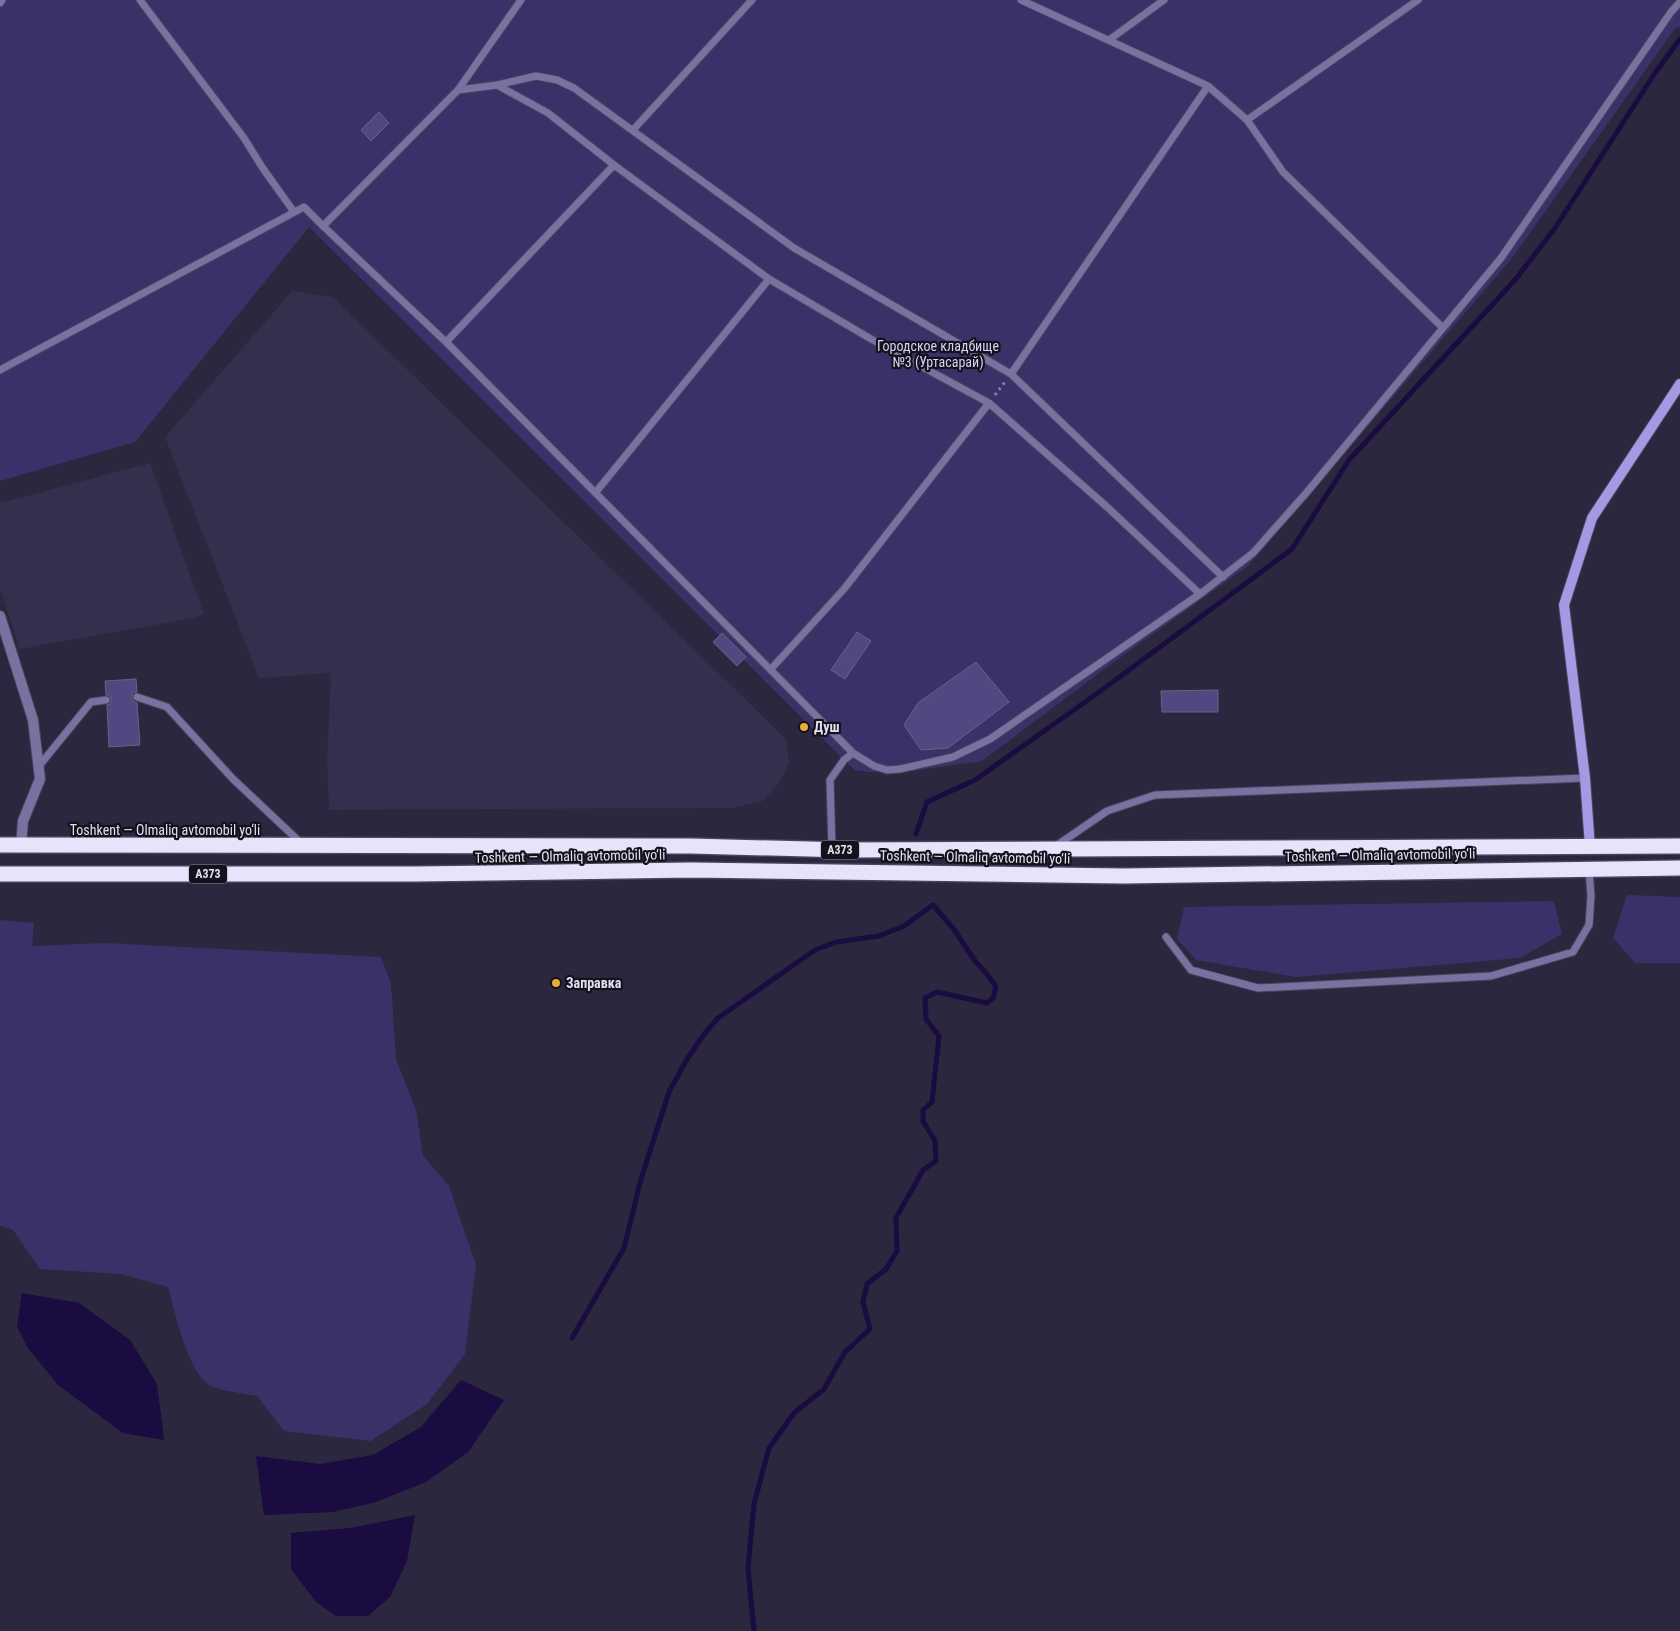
<svg xmlns="http://www.w3.org/2000/svg" width="1680" height="1631" viewBox="0 0 1680 1631" font-family="'Roboto Condensed',sans-serif">
  <style>
    .built { fill: #332f4c }
    .green { fill: #3b3168 }
    .water { fill: #1a0b40 }
    .lines { fill: none; stroke-linecap: round; stroke-linejoin: round }
    .stream { stroke: #1a0b40; stroke-width: 5 }
    .building { fill: #514882; stroke: #666480 }
    .lane-casing { stroke: #47445b; stroke-width: 9 }
    .street-casing { stroke: #47445b; stroke-width: 12 }
    .secondary-casing { stroke: #47445b; stroke-width: 12 }
    .highway-casing { stroke: #47445b; stroke-width: 18 }
    .path { stroke: #868498; stroke-width: 3; stroke-dasharray: 2.5 4; stroke-linecap: butt }
    .lane { stroke: #7772a0; stroke-width: 7 }
    .street { stroke: #7772a0; stroke-width: 10 }
    .secondary { stroke: #a39ae3; stroke-width: 10 }
    .highway { stroke: #e6e4fb; stroke-width: 15 }
    .poi-dot { fill: #e9ab38; stroke: #13121c; stroke-width: 2 }
    .labels { text-anchor: middle; stroke-width: 4.5; stroke-linejoin: round; paint-order: stroke }
    .shield { fill: #13121c; stroke: #a2a2b0; stroke-width: 1 }
    .shield-label { font-size: 12px; font-weight: bold; fill: #e0dfef }
    .park-label { font-size: 14px; fill: #d5d3f7; stroke: #13121c }
    .poi-label { font-size: 14px; font-weight: bold; fill: #e0dfef; stroke: #13121c; text-anchor: start }
    .street-label { font-size: 14px; fill: #e0dfef; stroke: #13121c }
  </style>
  <rect width="100%" height="100%" fill="#2a273f"/>
  <!-- built -->
  <path class="built" d="M292,291L333,297L786,739L789,763L779,783L763,801L733,808L329,810L327,759L331,673L259,678L165,437Z
    M150,463L204,614L194,618L20,649L0,588V503Z"/>
  <!-- green -->
  <path class="green" d="M0,0H1680V27H1676L1513,257L1248,566L1110,665L982,761L904,772H869L855,770L844,760L309,227L135,442L0,481Z
    M1627,895L1680,897V963H1635L1613,938Z
    M1554,901L1562,934L1520,958L1296,977L1196,960L1177,939L1184,907Z
    M0,920L34,923L32,946L105,943L381,957L391,984L396,1059L416,1110L423,1156L449,1186L476,1265L465,1354L427,1404L371,1441L284,1431L257,1396C248,1394 214,1390 209,1385C187,1370 175,1312 168,1287L121,1274L40,1269L13,1230L0,1226Z"/>
  <!-- water -->
  <path class="water" d="M22,1293L79,1303L130,1340L157,1384L164,1440L123,1433L58,1385L28,1348L17,1327Z
    M461,1380L504,1400L468,1452L426,1482L376,1502L333,1512L264,1515L256,1456L320,1464L373,1455L421,1427Z
    M415,1515L407,1561L390,1597L368,1616H336L316,1602L291,1569V1533L351,1528Z"/>
  <g class="lines">
    <!-- stream -->
    <path class="stream" d="M916,834L927,802L975,780L1102,690L1292,549L1349,460L1515,280L1555,228L1655,73L1680,39
      M572,1338L624,1248L641,1179L669,1092L687,1059L705,1033L718,1018L815,950L836,942L879,936L904,926L933,905L953,928L975,961L987,974L996,987L993,998L987,1003L937,992L925,998L926,1019L939,1036L932,1102L923,1110V1121L935,1141L936,1161L923,1170L896,1218L897,1251L886,1269L867,1284L863,1302L870,1329L845,1352L824,1389L794,1413L769,1448L754,1504L748,1568L754,1631"/>
  </g>
  <!-- building -->
  <path class="building" d="M379,112L389,123L371,141L361,130Z
    M857,632L871,641L845,679L831,670Z
    M722,633L746,657L737,666L713,642Z
    M976,662L1009,702L948,748L921,750L904,725L918,703Z
    M136,679L137,692L133,693L132,698L133,701L137,703L140,745L109,747L107,705L110,704L111,700L110,696L106,695L105,681Z
    M1218,690V712H1162L1161,691Z"/>
  <g class="lines">
    <!-- lane casing -->
    <g class="lane-casing">
      <path id="lane" d="M140,0L244,138L262,167L294,212
        M1021,0L1208,86L1247,120L1283,172L1443,328
        M0,3L2,0
        M1109,40L1164,0
        M497,85L536,76L557,80L574,88L794,248L1011,374L1223,577
        M458,90L497,85L548,113L614,165L769,279L871,339L989,403L1106,506L1200,594
        M1247,120L1418,0
        M633,130L752,0
        M323,226L458,90L521,0
        M446,342L614,165
        M0,370L304,207L323,226L446,342L853,753L874,766L887,770L900,769L953,757L990,739L1200,594L1253,553L1307,492L1501,258L1671,12L1680,2
        M1011,374L1208,86
        M596,492L769,279
        M771,669L844,589L989,403
        M137,697L167,707L233,779L302,844
        M39,766L91,702L106,700
        M1056,846L1107,811L1155,795L1585,778
        M832,849L830,780L844,760L853,753
        M1166,937L1191,970L1258,988L1491,976L1573,952L1589,925L1591,896L1589,869"/>
    </g>
    <!-- street casing -->
    <g class="street-casing">
      <path id="street" d="M0,616L33,720L40,779L23,821L21,846"/>
    </g>
    <!-- secondary casing -->
    <g class="secondary-casing">
      <path id="secondary" d="M1590,847L1585,778L1564,605L1592,518L1680,384"/>
    </g>
    <!-- highway casing -->
    <g class="highway-casing">
      <path id="highway" d="M0,845L691,846L846,850L1680,846
        M0,874H416L691,870L1123,876L1680,868"/>
    </g>
    <!-- path -->
    <path class="path" d="M995,395L1005,382"/>
    <!-- lane -->
    <use href="#lane" class="lane"/>
    <!-- street -->
    <use href="#street" class="street"/>
    <!-- secondary -->
    <use href="#secondary" class="secondary"/>
    <!-- highway -->
    <use href="#highway" class="highway"/>
  </g>
  <!-- markers -->
  <g class="poi-dot">
    <circle cx="804" cy="727" r="5"/>
    <circle cx="556" cy="983" r="5"/>
  </g>
  <g class="labels">
    <!-- shield labels -->
    <g class="shield">
      <rect x="821" y="840.5" width="38" height="19" rx="4"/>
      <rect x="189" y="864.5" width="38" height="19" rx="4"/>
    </g>
    <g class="shield-label">
      <text x="840" y="854">A373</text>
      <text x="208" y="878">A373</text>
    </g>
    <!-- park labels -->
    <g class="park-label">
      <text x="938" y="351">Городское кладбище<tspan x="938" dy="16">№3 (Уртасарай)</tspan></text>
    </g>
    <!-- poi labels -->
    <g class="poi-label">
      <text x="814" y="732">Душ</text>
      <text x="566" y="988">Заправка</text>
    </g>
    <!-- street labels -->
    <g class="street-label">
      <text x="165" y="835">Toshkent — Olmaliq avtomobil yo‘li</text>
      <text transform="translate(1380 855) rotate(-1)" y="5">Toshkent — Olmaliq avtomobil yo‘li</text>
      <text transform="translate(570 856) rotate(-1)" y="5">Toshkent — Olmaliq avtomobil yo‘li</text>
      <text transform="translate(975 857) rotate(1)" y="5">Toshkent — Olmaliq avtomobil yo‘li</text>
    </g>
  </g>
</svg>
